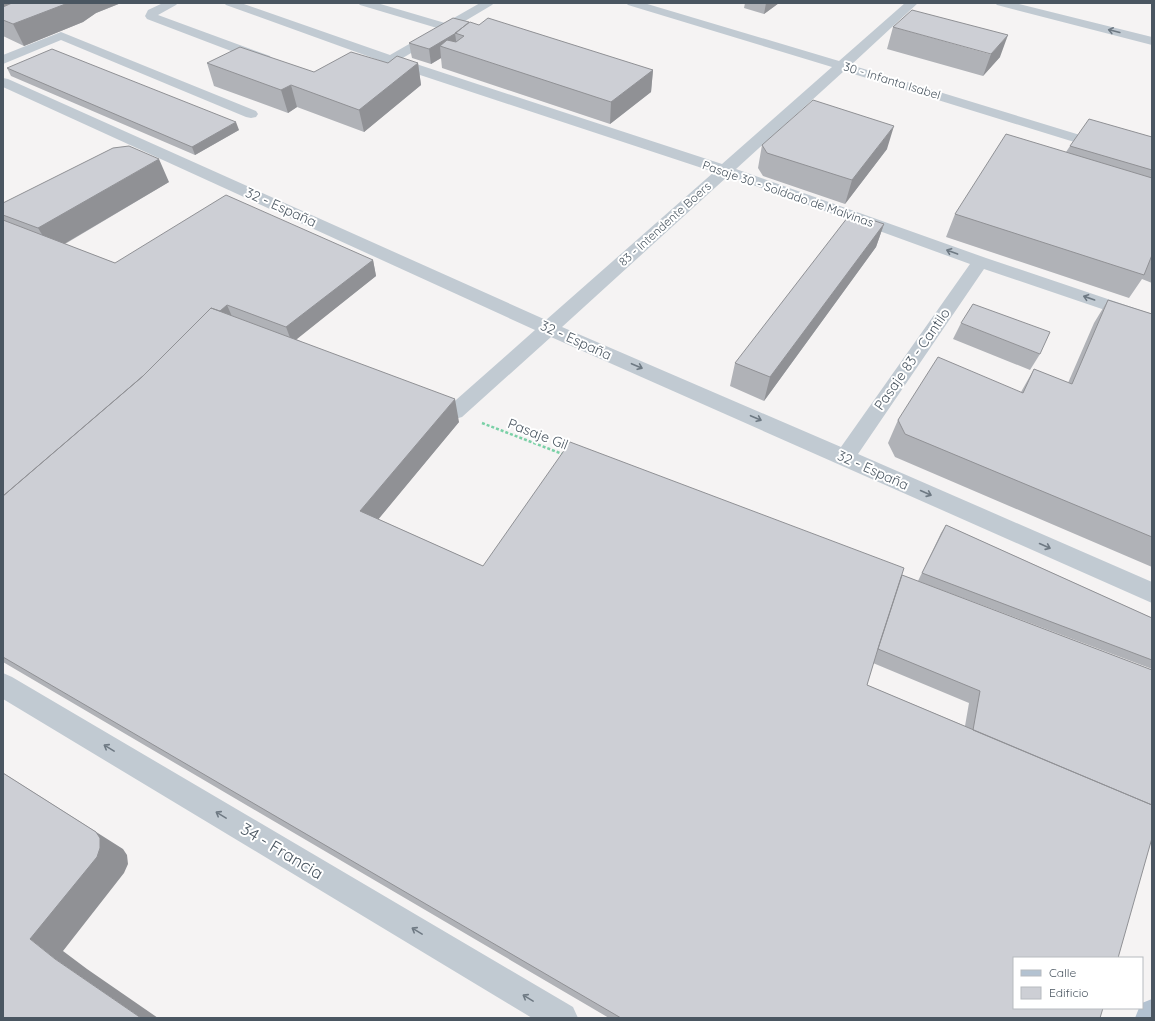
<svg xmlns="http://www.w3.org/2000/svg" width="1155" height="1021" viewBox="0 0 1155 1021" font-family="Quicksand,sans-serif">
  <style>
    .lines { fill: none; stroke-linecap: round; stroke-linejoin: round }
    .path { stroke: #7ad0a6; stroke-width: 2.5; stroke-dasharray: 3 2; stroke-linecap: butt }
    .minor { fill: #c1cad2; fill-rule: evenodd }
    .major { fill: #b3c2d1; fill-rule: evenodd }
    .wall { fill: #b0b2b7; fill-rule: evenodd }
    .shaded-wall { fill: #909195 }
    .building { fill: #cdcfd5; stroke: #909195 }
    .oneway { stroke: #6e7983 }
    .labels { text-anchor: middle; stroke-width: 4; stroke-linejoin: round; paint-order: stroke }
    .far-street-label { font-size: 12px; fill: #4a5661; stroke: #fff }
    .street-label { font-size: 14px; fill: #4a5661; stroke: #fff }
    .near-street-label { font-size: 17px; fill: #4a5661; stroke: #fff }
  </style>
  <rect width="100%" height="100%" fill="#f5f3f3"/>
  <g class="lines">
    <!-- path -->
    <path class="path" d="M482,423L565,455"/>
    <!-- minor -->
    <path class="minor" d="M163,3H178L176,5L158,15L270,56L271,59L270,62H260L147,19L145,16L148,10Z
      M224,3H241L390,55L437,28L360,5L358,3H377L445,23L480,3H494L492,5L401,59L722,164L832,67L628,5L626,3H644L839,61L905,3H918L851,65L1152,157V166L844,71L736,169L986,258L1152,314V326L984,269L858,454L1152,582V603L551,337L462,417L455,419L448,417L445,412L448,407L535,330L3,87V78L8,79L546,320L714,172L417,74L226,5ZM728,176L970,264L841,447L562,327Z
      M995,3H1015L1152,37V45L997,5Z
      M61,32L256,111L258,114L256,117L251,118L246,117L61,40L3,64V55Z
      M3,673L12,677L573,1007L578,1018H532L3,699Z"/>
    <!-- major -->
    <path class="major" d="M1152,999V1018H1135L1139,1008H1142V1003Z"/>
  </g>
  <!-- wall -->
  <path class="wall" d="M3,3H121L96,13L83,22L24,46L3,36Z
    M745,3H779L764,14L744,8Z
    M479,25L653,70L651,92L610,124L442,68L441,58L431,64L412,58L409,43Z
    M893,27L1000,57L983,76L887,49Z
    M207,63L314,72L388,63H418L421,85L364,132L297,107L288,113L214,86Z
    M7,68L239,130L195,155L11,76Z
    M1152,137V283L1142,279L1129,298L946,237L955,214L1066,152L1070,146Z
    M762,145L887,149L845,204L763,176L758,168Z
    M169,182L65,244L115,263L373,260L376,276L296,339L459,422L378,519L483,566L902,575L1152,670L1100,1018H609L3,662V203ZM873,663L969,703L965,726L867,685Z
    M884,224L876,247L764,401L730,386L735,363Z
    M1108,300L1152,314V567L895,457L888,443L898,420L1021,392L1034,369L1068,383L1094,323Z
    M961,323L1040,354L1030,370L953,339Z
    M946,525L1152,618V669L918,581L941,533Z"/>
  <!-- shaded-wall -->
  <path class="shaded-wall" d="M3,3H32L3,14Z
    M68,3H121L96,13L83,22L24,46L13,24Z
    M766,3H779L764,14Z
    M472,23L464,36L455,33L457,48L440,46L441,58L431,64L429,49Z
    M1008,35L1000,57L983,76L991,54Z
    M418,63L421,85L364,132L359,110Z
    M653,70L651,92L610,124L611,102Z
    M291,85L297,107L288,113L281,90Z
    M236,122L239,130L195,155L192,147Z
    M894,126L887,149L845,204L852,180Z
    M159,159L169,182L52,251L38,228Z
    M884,224L876,247L764,401L770,377Z
    M373,260L376,276L292,343L286,327Z
    M227,305L234,321L215,315Z
    M455,399L459,422L367,533L360,511Z
    M3,773L123,849L127,855L128,864L124,873L63,951L87,969L158,1018H141L55,959L30,939Z"/>
  <!-- building -->
  <path class="building" d="M12,3H68L13,24L3,20V7Z
    M912,10L1008,35L991,54L893,27Z
    M453,18L469,22L456,33L429,49L409,43Z
    M488,18L653,70L611,102L440,46L447,40L456,42L464,36L455,33L470,22L479,25Z
    M240,47L314,72L351,52L388,63L397,56L418,63L359,110L291,85L281,90L207,63Z
    M52,49L236,122L192,147L7,68Z
    M813,100L894,126L852,180L767,153L762,145Z
    M1089,119L1152,137V170L1070,146Z
    M1006,134L1152,178V255L1144,275L955,214Z
    M129,146L159,159L38,228L3,215V203L113,148Z
    M226,195L373,260L286,327L227,305L220,311L211,308L143,376L3,496V220L115,263Z
    M851,213L884,224L770,377L735,363Z
    M1108,300L1152,314V537L905,434L898,420L938,357L1023,393L1034,369L1072,384Z
    M973,304L1050,332L1040,354L961,323Z
    M211,308L455,399L360,511L483,566L570,442L904,568L880,642L867,685L1152,805V838L1118,958H1014V1008H1103L1100,1018H621L3,657V496L143,376Z
    M946,525L1152,618V660L922,573Z
    M902,575L1152,670V805L973,730L980,691L878,649Z
    M3,773L96,832L100,838V848L97,857L30,939L55,959L141,1018H3Z"/>
  <!-- one-way arrows -->
  <defs><path id="oneway-shaft" d="M-6 0H5M1.5-3L5.5 0L1.5 3" fill="none" stroke-width="1.6" stroke-linecap="round" stroke-linejoin="round"/></defs>
  <g class="oneway">
    <use href="#oneway-shaft" transform="translate(1114 31) rotate(-166)"/>
    <use href="#oneway-shaft" transform="translate(952 252) rotate(-160)"/>
    <use href="#oneway-shaft" transform="translate(1089 298) rotate(-161)"/>
    <use href="#oneway-shaft" transform="translate(637 366) rotate(23)"/>
    <use href="#oneway-shaft" transform="translate(756 418) rotate(23)"/>
    <use href="#oneway-shaft" transform="translate(926 493) rotate(24)"/>
    <use href="#oneway-shaft" transform="translate(1045 546) rotate(24)"/>
    <use href="#oneway-shaft" transform="translate(109 748) rotate(-149)"/>
    <use href="#oneway-shaft" transform="translate(221 815) rotate(-149)"/>
    <use href="#oneway-shaft" transform="translate(417 931) rotate(-149)"/>
    <use href="#oneway-shaft" transform="translate(528 998) rotate(-149)"/>
  </g>
  <g class="labels">
    <!-- far-street labels -->
    <g class="far-street-label">
      <text transform="translate(892 81) rotate(17)" y="4">30 - Infanta Isabel</text>
      <text transform="translate(788 194) rotate(19)" y="4">Pasaje 30 - Soldado de Malvinas</text>
      <text transform="translate(665 224) rotate(-42)" y="4">83 - Intendente Boers</text>
    </g>
    <!-- street labels -->
    <g class="street-label">
      <text transform="translate(281 207) rotate(24)" y="5">32 - España</text>
      <text transform="translate(576 340) rotate(24)" y="5">32 - España</text>
      <text transform="translate(912 359) rotate(-55)" y="5">Pasaje 83 - Cantilo</text>
      <text transform="translate(538 434) rotate(21)" y="5">Pasaje Gil</text>
      <text transform="translate(873 470) rotate(24)" y="5">32 - España</text>
    </g>
    <!-- near-street labels -->
    <g class="near-street-label">
      <text transform="translate(282 851) rotate(31)" y="6">34 - Francia</text>
    </g>
  </g>
  <!-- border -->
  <rect width="1155" height="1021" fill="none" stroke="#4a5661" stroke-width="8"/>
  <!-- legend -->
  <rect x="1013" y="957" width="130" height="52" fill="#ffffff" stroke="#b7bbc0"/>
  <rect x="1021" y="970" width="20" height="6" fill="#b3c2d1" stroke="#b7bbc0"/>
  <text x="1049" y="977" font-size="12" fill="#4a5661">Calle</text>
  <rect x="1021" y="987" width="20" height="12" fill="#cdcfd5" stroke="#b7bbc0"/>
  <text x="1049" y="997" font-size="12" fill="#4a5661">Edificio</text>
</svg>
